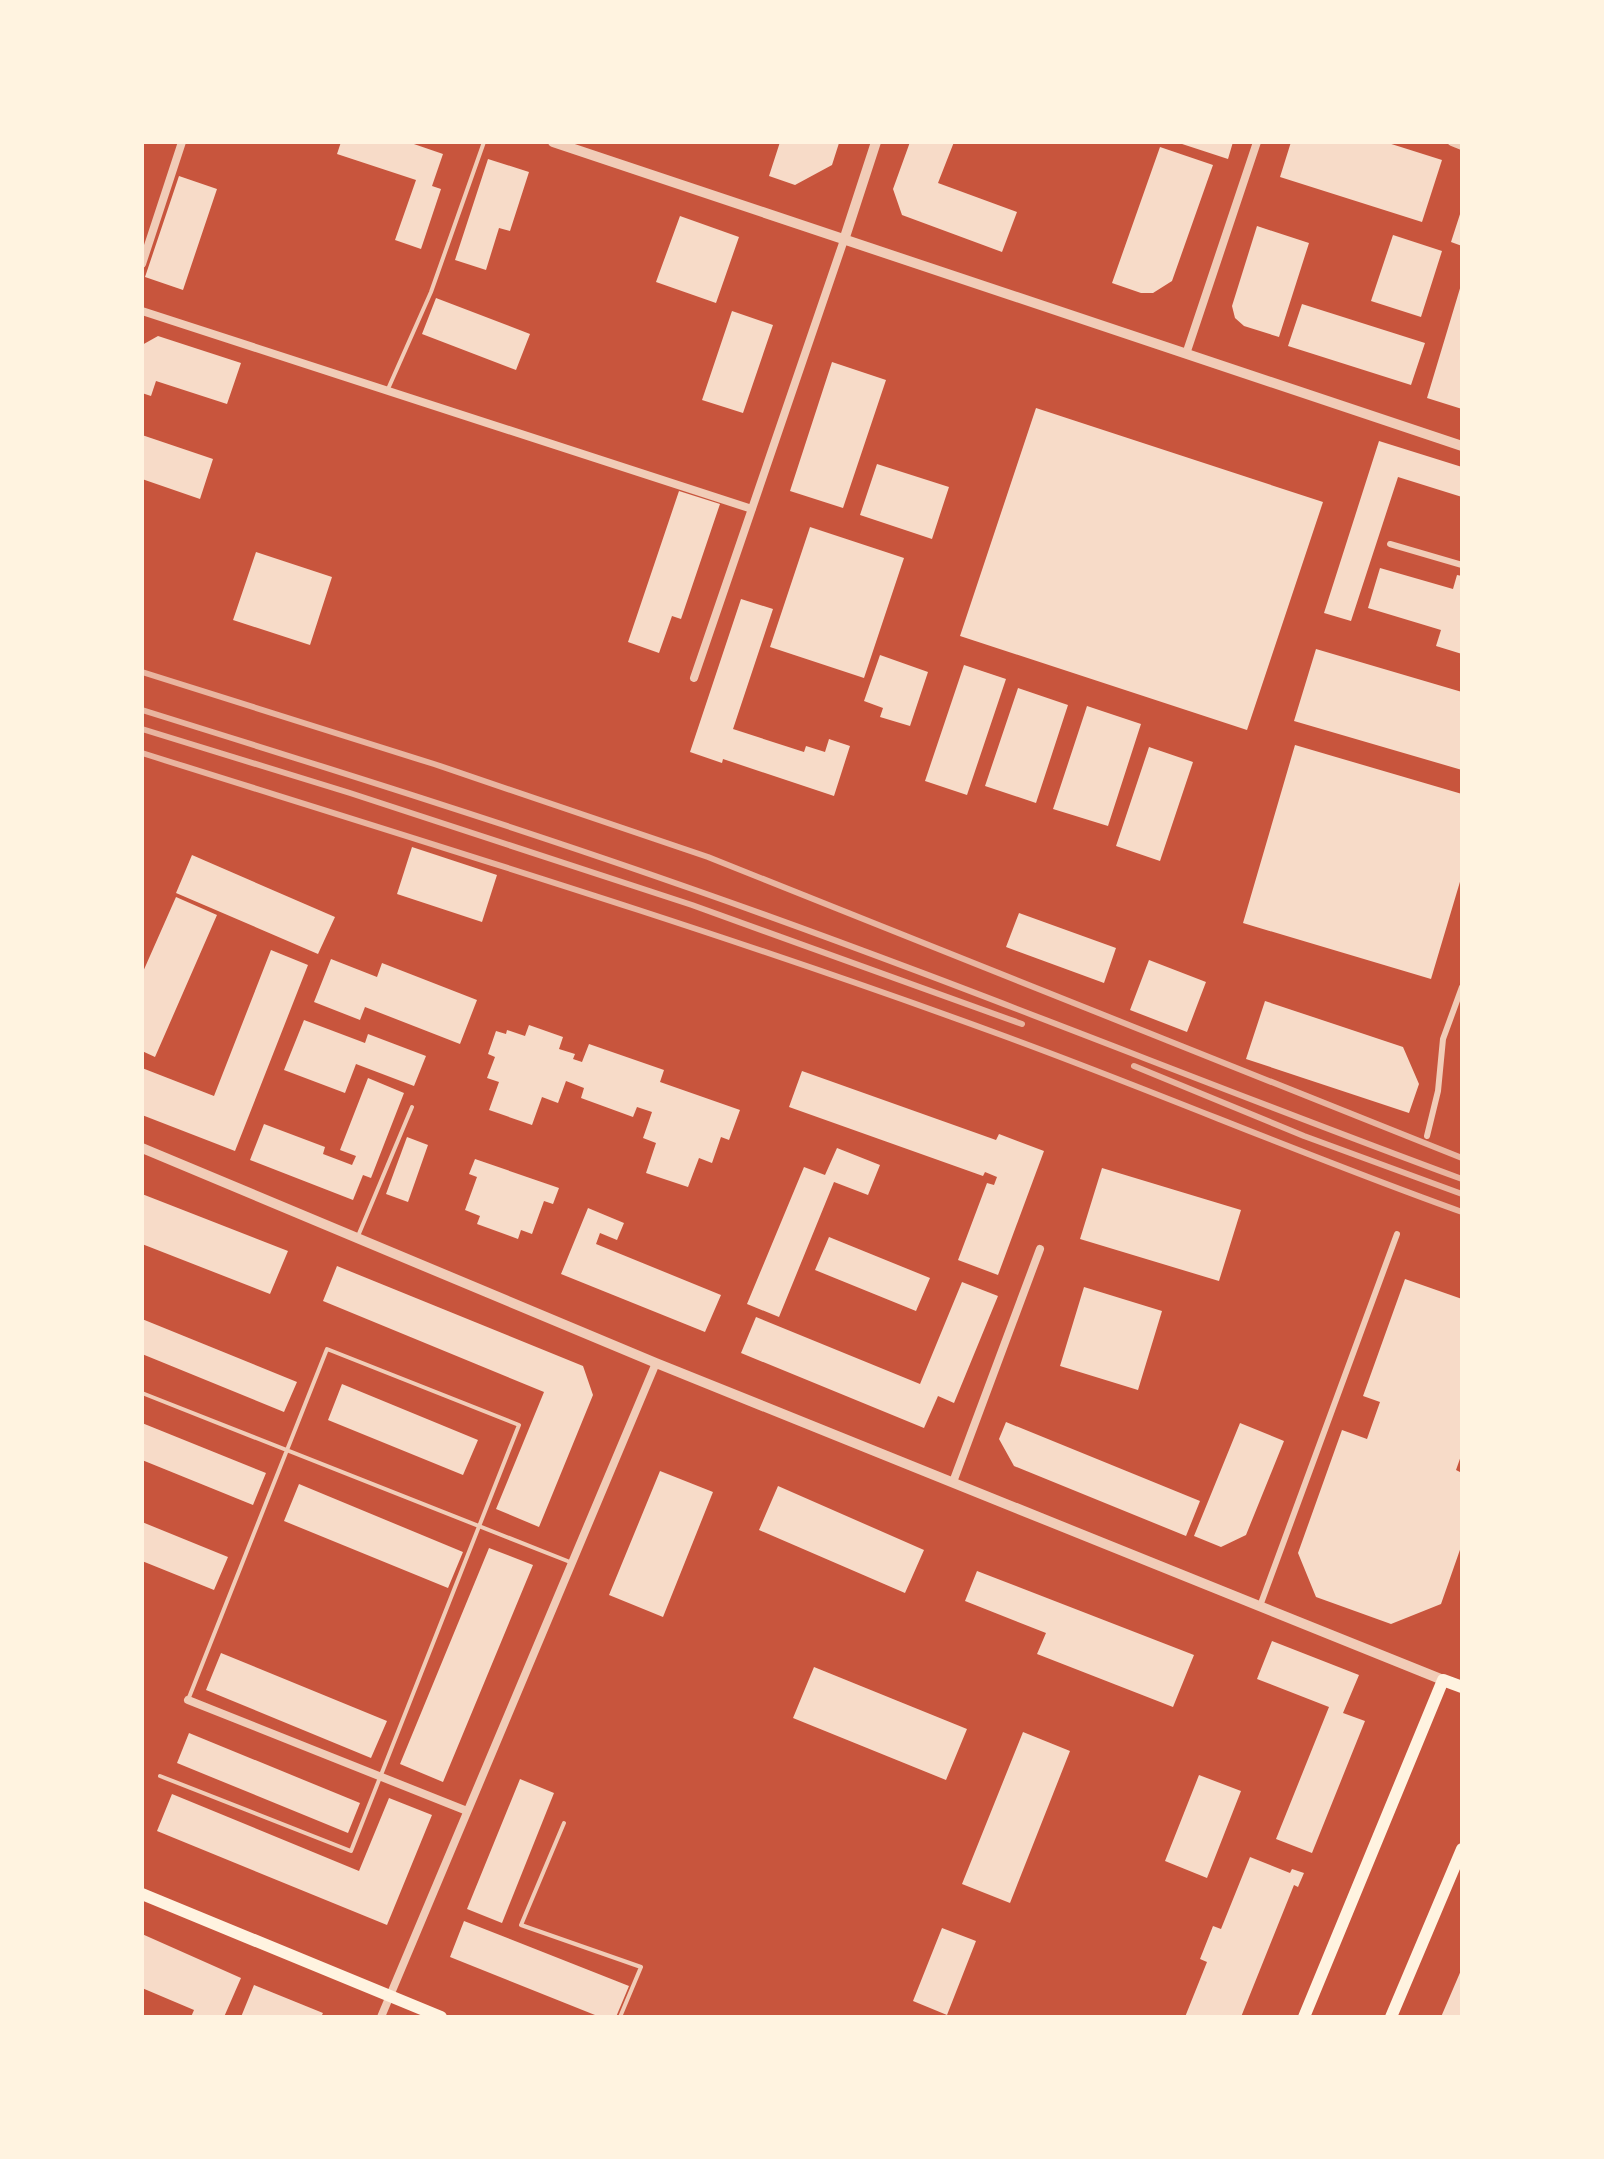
<svg xmlns="http://www.w3.org/2000/svg" width="1604" height="2159" viewBox="0 0 1604 2159" font-family="'Space Grotesk',sans-serif">
  <style>
    .building { fill: #f7dbc8 }
    .lines { fill: none; stroke-linecap: round; stroke-linejoin: round }
    .service { stroke: #f1ccb7; stroke-width: 4 }
    .pedestrian { stroke: #f1ccb7; stroke-width: 6 }
    .minor { stroke: #f1ccb7; stroke-width: 8 }
    .tertiary { stroke: #f1ccb7; stroke-width: 10 }
    .secondary { stroke: #fff3e0; stroke-width: 12 }
    .rail { stroke: #e9b49f; stroke-width: 6 }
  </style>
  <rect width="100%" height="100%" fill="#c8553d"/>
  <!-- building -->
  <path class="building" d="M341,142H408L443,154L432,186L441,189L421,249L395,240L416,180L337,154Z
    M780,142H838L839,143L832,165L795,185L769,176Z
    M910,142H954L938,183L1017,212L1002,252L902,215L893,189Z
    M1176,142H1233L1228,159Z
    M1291,142H1385L1442,160L1422,222L1280,177Z
    M1160,147L1213,165L1172,281L1153,293H1141L1112,283Z
    M488,159L529,172L510,231L499,228L486,270L455,260Z
    M179,176L217,189L183,290L145,277Z
    M1462,208V246L1451,242Z
    M680,216L739,237L716,303L656,282Z
    M1257,226L1309,243L1279,337L1244,326L1235,318L1232,306Z
    M1393,235L1442,251L1421,317L1371,301Z
    M1461,285L1462,286V409L1427,398Z
    M436,298L530,334L516,370L422,334Z
    M1302,304L1425,343L1411,385L1288,346Z
    M732,311L773,325L743,413L702,400Z
    M158,336L241,363L227,404L156,381L151,396L142,393V345Z
    M832,362L886,380L843,508L790,491Z
    M1036,408L1323,502L1247,730L960,636Z
    M142,435L213,459L200,499L142,479Z
    M1379,441L1462,467V497L1398,477L1351,621L1324,613Z
    M877,464L949,487L932,539L860,515Z
    M679,491L720,504L681,619L672,616L659,653L628,642Z
    M810,527L904,558L864,678L770,647Z
    M256,552L332,577L310,645L233,620Z
    M1380,568L1453,589L1457,575L1462,576V654L1436,646L1441,630L1368,608Z
    M741,599L773,609L733,729L804,752L806,746L825,752L829,739L850,746L834,796L723,759L722,763L690,752Z
    M1316,649L1462,692V770L1294,721Z
    M880,655L928,672L910,726L880,717L883,708L864,701Z
    M964,665L1006,679L967,795L925,781Z
    M1018,688L1068,705L1036,803L985,786Z
    M1087,706L1141,724L1108,826L1053,809Z
    M1295,745L1462,794V875L1431,979L1243,923Z
    M1149,747L1193,762L1160,861L1116,846Z
    M412,847L497,875L482,922L397,894Z
    M192,855L335,917L318,954L176,893Z
    M176,897L217,915L155,1057L142,1051V974Z
    M1019,913L1116,948L1104,983L1006,947Z
    M271,950L308,965L235,1151L142,1115V1068L214,1096Z
    M331,959L377,977L382,963L477,1000L460,1044L365,1007L360,1020L314,1002Z
    M1149,960L1206,982L1187,1032L1130,1010Z
    M1265,1001L1403,1047L1419,1084L1409,1113L1246,1059Z
    M304,1020L365,1043L368,1034L426,1056L414,1086L356,1064L345,1093L284,1070Z
    M529,1025L563,1037L559,1049L575,1054L573,1059L582,1062L589,1044L664,1070L660,1082L740,1110L729,1140L721,1137L712,1163L699,1158L688,1187L646,1173L656,1143L643,1138L652,1112L637,1107L633,1117L581,1098L584,1088L566,1081L558,1103L542,1097L532,1125L489,1110L499,1082L487,1078L495,1057L488,1054L496,1031L506,1034L507,1030L525,1036Z
    M802,1071L996,1140L999,1134L1044,1151L998,1275L958,1260L987,1183L994,1185L997,1177L985,1172L983,1176L789,1107Z
    M368,1078L404,1093L371,1178L363,1175L353,1200L250,1160L264,1124L325,1147L323,1154L352,1165L356,1156L340,1150Z
    M407,1137L428,1145L408,1202L386,1194Z
    M837,1148L880,1165L868,1195L834,1182L779,1317L747,1304L804,1167L825,1175Z
    M475,1159L559,1188L553,1204L544,1201L532,1234L521,1230L518,1239L477,1224L480,1216L465,1210L477,1177L469,1174Z
    M1102,1168L1241,1210L1219,1281L1080,1239Z
    M142,1194L288,1251L270,1294L142,1244Z
    M588,1208L624,1223L617,1240L600,1233L596,1244L721,1295L705,1332L561,1274Z
    M829,1237L930,1278L916,1311L815,1270Z
    M337,1266L583,1366L593,1395L539,1527L496,1509L544,1392L323,1301Z
    M1405,1279L1462,1299V1453L1456,1470L1462,1473V1544L1441,1604L1391,1624L1316,1597L1298,1553L1342,1430L1367,1439L1380,1402L1363,1396Z
    M962,1282L998,1296L954,1403L938,1396L924,1428L741,1353L756,1317L920,1384Z
    M1084,1287L1162,1311L1138,1390L1060,1366Z
    M142,1319L297,1382L284,1412L142,1354Z
    M342,1384L478,1440L463,1475L328,1420Z
    M1006,1422L1200,1501L1186,1536L1014,1466L999,1439Z
    M142,1423L266,1473L253,1505L142,1460Z
    M1240,1423L1284,1441L1246,1535L1221,1547L1194,1536Z
    M660,1471L713,1492L663,1617L609,1595Z
    M299,1484L463,1552L448,1588L284,1521Z
    M778,1486L924,1550L905,1593L759,1530Z
    M142,1522L228,1557L214,1590L142,1561Z
    M489,1548L533,1565L443,1782L400,1764Z
    M977,1571L1194,1655L1173,1707L1037,1654L1046,1633L965,1601Z
    M1272,1641L1359,1675L1343,1713L1365,1721L1312,1853L1276,1839L1329,1707L1257,1679Z
    M221,1653L387,1721L371,1758L206,1690Z
    M814,1667L967,1729L946,1780L793,1718Z
    M1023,1732L1070,1751L1010,1903L962,1884Z
    M189,1733L360,1803L348,1833L177,1763Z
    M1199,1775L1241,1791L1207,1878L1165,1861Z
    M520,1779L554,1793L502,1923L467,1909Z
    M172,1794L359,1871L389,1798L432,1815L387,1925L157,1831Z
    M1250,1857L1290,1873L1292,1869L1304,1873L1298,1887L1294,1885L1241,2017H1185L1207,1962L1200,1959L1213,1926L1221,1929Z
    M464,1921L629,1986L616,2017H600L450,1957Z
    M942,1928L976,1941L947,2015L913,2001Z
    M142,1934L241,1978L224,2017H191L194,2010L142,1988Z
    M1462,1968V2017H1441Z
    M254,1985L323,2013L321,2017H241Z"/>
  <g class="lines">
    <!-- service -->
    <path class="service" d="M388,389L431,292L484,142
      M358,1236L412,1107
      M142,1393L570,1562
      M160,1776L351,1851L519,1425L327,1349L188,1700
      M564,1823L521,1925L641,1967L620,2017"/>
    <!-- pedestrian -->
    <path class="pedestrian" d="M1390,544L1462,565
      M1427,1136L1438,1091L1443,1039L1462,987
      M1260,1606L1397,1234"/>
    <!-- minor -->
    <path class="minor" d="M1452,142L1462,146
      M142,264L182,142
      M142,311L752,509
      M1186,354L1257,142
      M694,678L844,240
      M953,1482L1040,1249
      M188,1700L467,1811
      M381,2017L656,1363"/>
    <!-- tertiary -->
    <path class="tertiary" d="M553,142L1462,446
      M844,240L876,142
      M142,1148L656,1363L1443,1680"/>
    <!-- secondary -->
    <path class="secondary" d="M142,1894L441,2017
      M1304,2017L1443,1680L1462,1687
      M1391,2017L1462,1849"/>
    <!-- rail -->
    <path class="rail" d="M142,672L434,764L708,857L1462,1158
      M142,710C328,768 514,826 698,891C955,981 1207,1085 1462,1179
      M142,729L350,793L692,905L1022,1024
      M142,753C428,843 715,930 996,1033C1153,1090 1305,1156 1462,1212
      M1134,1066L1304,1136L1462,1194"/>
  </g>
  <!-- border -->
  <rect width="1604" height="2159" fill="none" stroke="#fff3e0" stroke-width="288"/>
</svg>
